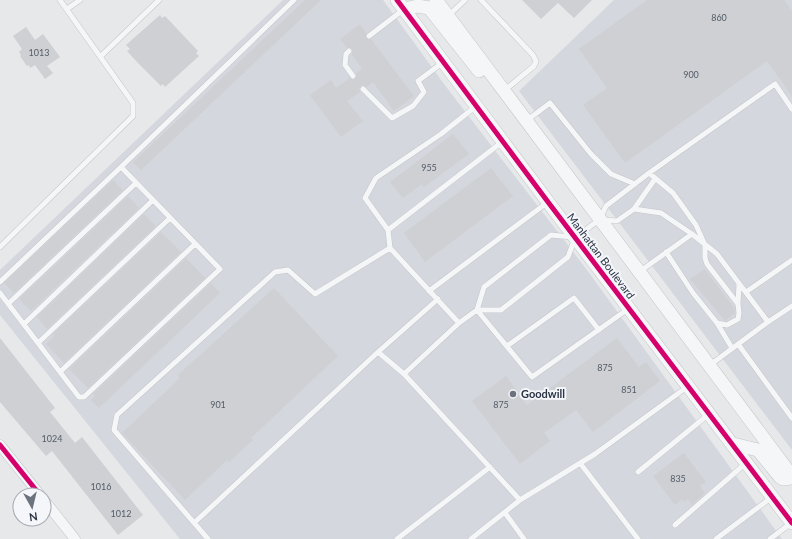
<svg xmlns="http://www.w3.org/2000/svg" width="792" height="539" viewBox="0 0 792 539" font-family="Lato,sans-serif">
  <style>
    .built { fill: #d4d7dd }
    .building { fill: #ced0d3 }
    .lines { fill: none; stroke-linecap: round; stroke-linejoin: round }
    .service-casing { stroke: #c4c6c8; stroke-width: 6 }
    .minor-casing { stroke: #c4c6c8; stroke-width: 11 }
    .tertiary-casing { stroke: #c4c6c8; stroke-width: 14 }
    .service { stroke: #f5f6f7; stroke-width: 5 }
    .minor { stroke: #f5f6f7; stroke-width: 10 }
    .tertiary { stroke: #f5f6f7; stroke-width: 13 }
    .cycleway-casing { stroke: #f4f6f9; stroke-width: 8 }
    .cycleway { stroke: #d6006c; stroke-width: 5 }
    .poi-dot { fill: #6c737f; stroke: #f4f6f9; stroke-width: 1.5 }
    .labels { text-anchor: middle; stroke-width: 4; stroke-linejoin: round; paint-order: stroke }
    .number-label { font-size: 9px; fill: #545c69 }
    .street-label { font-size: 11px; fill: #2b3445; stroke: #f4f6f9 }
    .poi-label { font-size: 11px; font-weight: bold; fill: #2b3445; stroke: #f4f6f9; text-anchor: start }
  </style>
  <rect width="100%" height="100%" fill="#e6e8ea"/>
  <!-- built -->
  <path class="built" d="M283,0H383L447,88L587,270L782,539H180L0,315V270Z
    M614,0H792V450L519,91Z"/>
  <!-- building -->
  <path class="building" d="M305,0H321L141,170L133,162Z
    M522,0H592L574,18L558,3L541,19Z
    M647,0H784L792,11V96L767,61L625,163L583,105L607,88L579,49Z
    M160,15L162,18L165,16L198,51L196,53L199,56L165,87L163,84L161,86L138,63L127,51L130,49L126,45Z
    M360,24L366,33V38L371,39L414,96L394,111L373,82L367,87L362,85L359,88L360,92L347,101L363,121L341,137L310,95L331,80L336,88L350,78L353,80L356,78V73L362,69L352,54V48H347L340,39Z
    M26,27L35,40L43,34L60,57L47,66L53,73L45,79L35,65L30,68L29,65L27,66L20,56L21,55L19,52L22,49L13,36Z
    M453,134L469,154L424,187L422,184L403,198L390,182Z
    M491,168L513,196L425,262L404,233Z
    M113,180L123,190L14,293L4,283Z
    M128,196L139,208L31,311L19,299Z
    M144,214L156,226L47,329L37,317Z
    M161,232L181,252L64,363L46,344L54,336L53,334Z
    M186,258L205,278L88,388L69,369Z
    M705,269L734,308L735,313L725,321L690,279Z
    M211,283L220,293L99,408L91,400L95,396L93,394Z
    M274,288L338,356L251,438L253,440L229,462L227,460L185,500L122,433L180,378L178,375Z
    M0,338L55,408L50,412L75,443L82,437L143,515L118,535L52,451L46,456L0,402Z
    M617,338L639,367L646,362L660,381L593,432L576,410L544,433L550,441L520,464L472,401L506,376L527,405Z
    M684,453L706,482L700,486L705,493L692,505L688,499L684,502L682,499L675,505L653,476Z"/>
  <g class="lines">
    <!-- service casing -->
    <g class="service-casing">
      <path id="service" d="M481,0L533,55L536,61L534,66L505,90
        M67,9L80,0
        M448,16L465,0
        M369,36L403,10
        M349,51L346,54L345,65L353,76
        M101,56L159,0
        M363,89L392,118L413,106L424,92L418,81L442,63
        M526,121L550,103L591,154L611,174L635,184
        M649,173L673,193L696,225L705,245V258L707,264L738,304L739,313L738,319L727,325L717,323L693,293L666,252
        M634,209L661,213L692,234L717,254L768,322L710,365
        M603,220L617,221L634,209L655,179
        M388,230L365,198L376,178L441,134L475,107
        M0,247L133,116V103L60,0
        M639,272L692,234
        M0,282L121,167
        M429,291L548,202
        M746,292L792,260
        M0,293L79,397H84L220,269L121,167L294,0
        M8,304L136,183
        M738,304L739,284
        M477,310L532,377L628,309
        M477,310L484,287L551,235L572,237
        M768,322L792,306
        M459,323L390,248L388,230L502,142
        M717,323L732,348
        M24,324L153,200
        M38,343L170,218
        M738,344L792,418
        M507,346L574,298L599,330
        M378,352L404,374
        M60,372L195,244
        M687,387L595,454L520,500L404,374L459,323L477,310H501L568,257L575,238L600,219L606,206L649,173L775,84L792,109
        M580,463L638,539
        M638,472L709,414
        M505,513L524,539
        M194,523L378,352L438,299
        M675,525L746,463
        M208,539L114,430L117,415L275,272L288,270L315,294L390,248
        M397,539L490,467
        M471,539L520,500
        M716,539L772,497
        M770,539L791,523"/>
    </g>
    <!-- minor casing -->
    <g class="minor-casing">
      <path id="minor" d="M0,445L40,495
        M44,500L75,539"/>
    </g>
    <!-- tertiary casing -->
    <g class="tertiary-casing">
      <path id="tertiary" d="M397,0L548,202L792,523
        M436,0L792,476
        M404,9L418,6L429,8L479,71
        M733,444L758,450L780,477L783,479L792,478"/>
    </g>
    <!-- service -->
    <use href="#service" class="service"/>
    <!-- minor -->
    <use href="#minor" class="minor"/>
    <!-- tertiary -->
    <use href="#tertiary" class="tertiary"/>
    <!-- cycleway casing -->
    <g class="cycleway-casing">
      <path id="cycleway" d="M397,0L548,202L792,523
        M0,445L40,495"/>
    </g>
    <!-- cycleway -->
    <use href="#cycleway" class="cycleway"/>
  </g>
  <!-- markers -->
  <circle class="poi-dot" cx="513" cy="394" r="4"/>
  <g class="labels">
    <!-- number labels -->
    <g class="number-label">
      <text x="719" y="21">860</text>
      <text x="39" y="56">1013</text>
      <text x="691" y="78">900</text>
      <text x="429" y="171">955</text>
      <text x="605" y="371">875</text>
      <text x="629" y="393">851</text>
      <text x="218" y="408">901</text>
      <text x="501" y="408">875</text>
      <text x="52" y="442">1024</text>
      <text x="678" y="482">835</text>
      <text x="101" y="490">1016</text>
      <text x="121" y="517">1012</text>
    </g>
    <!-- street labels -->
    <g class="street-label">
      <text transform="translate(601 256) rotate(53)" y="4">Manhattan Boulevard</text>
    </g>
    <!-- poi labels -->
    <g class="poi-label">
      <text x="521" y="398">Goodwill</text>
    </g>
  </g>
  <!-- north arrow -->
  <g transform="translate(32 507) rotate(172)"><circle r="19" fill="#f4f6f9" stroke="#a4a8b1"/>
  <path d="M0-3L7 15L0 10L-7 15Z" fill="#6c737f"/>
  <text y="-6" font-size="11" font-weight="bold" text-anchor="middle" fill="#2b3445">N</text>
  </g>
</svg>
